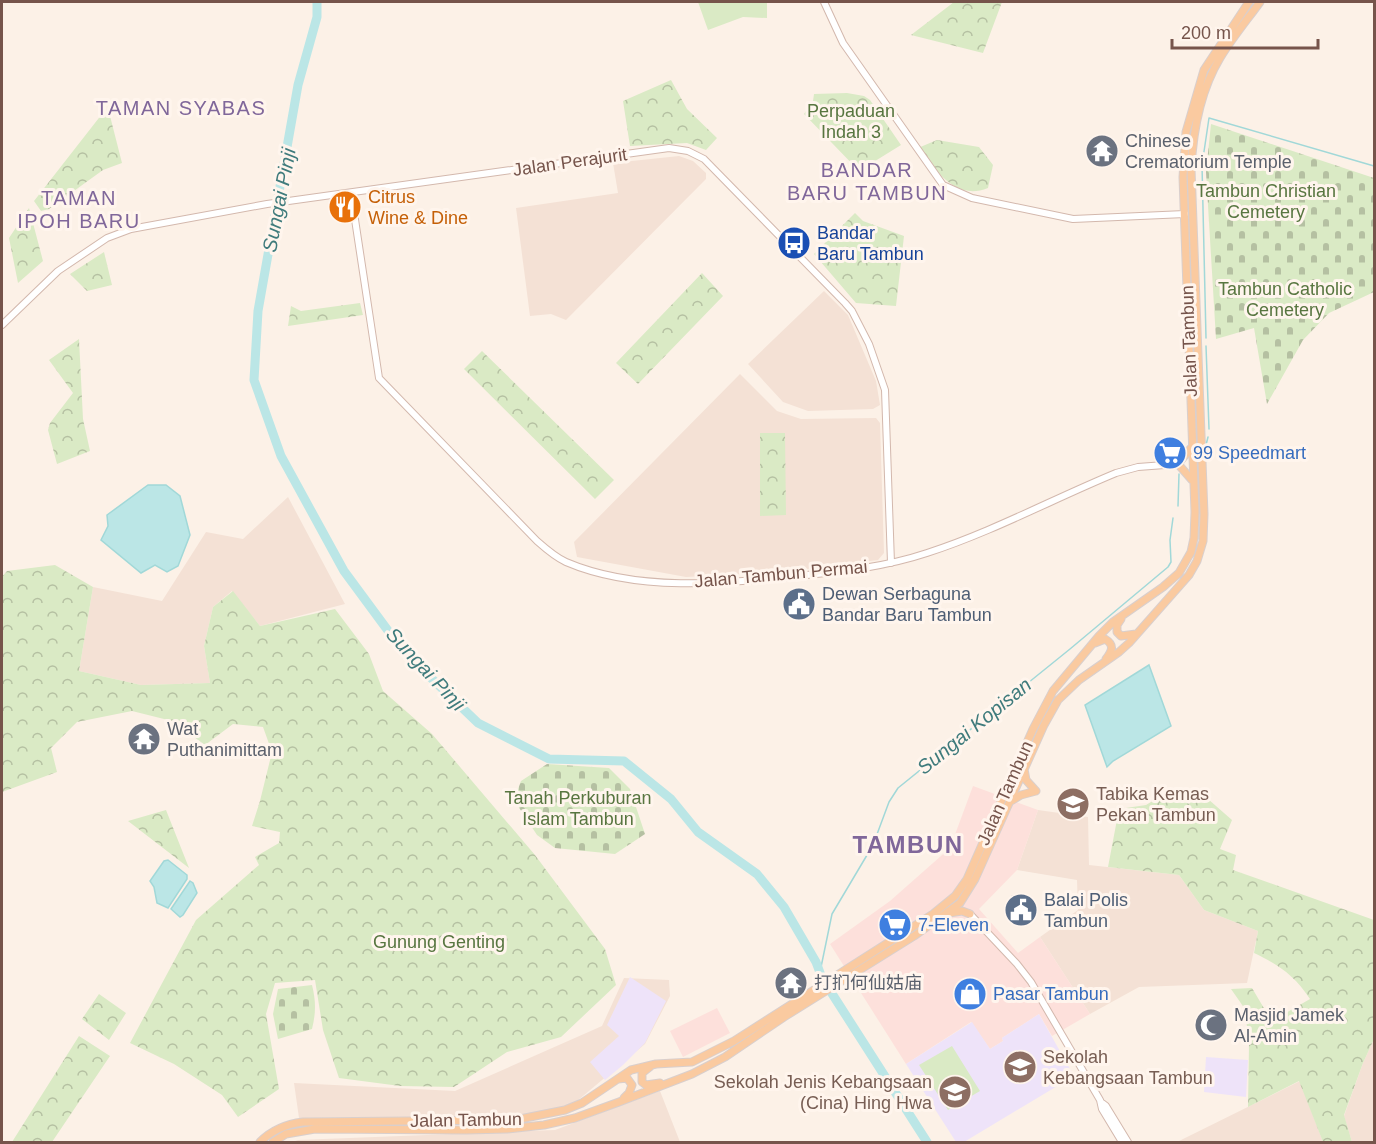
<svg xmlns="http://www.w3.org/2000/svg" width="1376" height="1144" viewBox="0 0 1376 1144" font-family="Arial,'Noto Sans SC',sans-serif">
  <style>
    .residential { fill: #f4e1d5 }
    .commercial { fill: #fde0db }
    .education { fill: #eee3f9 }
    .grass { fill: #daeac5 }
    .forest { fill: url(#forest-crowns) }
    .cemetery { fill: url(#cemetery-stones) }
    .water { fill: #bbe6e6; stroke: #a1d8d8; stroke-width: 1.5 }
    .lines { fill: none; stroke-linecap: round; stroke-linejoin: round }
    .stream { stroke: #a1d8d8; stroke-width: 1.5 }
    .river { stroke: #bbe6e6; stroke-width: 9 }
    .secondary-casing { stroke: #d3b8ad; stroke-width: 8 }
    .primary-casing { stroke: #d9cfcd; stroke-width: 9 }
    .secondary { stroke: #fff; stroke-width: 6 }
    .primary { stroke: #facaa0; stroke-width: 7 }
    .labels { text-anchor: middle; stroke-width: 6; stroke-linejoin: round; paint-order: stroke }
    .park-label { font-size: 18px; fill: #587640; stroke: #fff5ed }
    .worship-label { font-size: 18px; fill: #5b616d; stroke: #fff5ed; text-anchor: start }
    .street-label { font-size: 18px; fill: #76544b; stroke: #fff5ed }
    .food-label { font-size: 18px; fill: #c56008; stroke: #fff5ed; text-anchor: start }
    .transit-label { font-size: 18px; fill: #164399; stroke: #fff5ed; text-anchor: start }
    .shop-label { font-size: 18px; fill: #366cbe; stroke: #fff5ed; text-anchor: start }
    .service-label { font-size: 18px; fill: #4e5e75; stroke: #fff5ed; text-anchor: start }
    .education-label { font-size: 18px; fill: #785e54; stroke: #fff5ed; text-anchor: start }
    .neighbourhood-label { font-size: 20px; letter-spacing: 1.5px; fill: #80679a; stroke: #fff5ed }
    .water-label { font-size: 20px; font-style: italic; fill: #3f7b7c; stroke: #fff5ed }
    .district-label { font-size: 24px; font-weight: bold; letter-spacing: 1.5px; fill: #80679a; stroke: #fff5ed }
  </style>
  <defs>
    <pattern id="forest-crowns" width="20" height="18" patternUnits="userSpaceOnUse" patternTransform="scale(1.5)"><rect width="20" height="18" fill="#daeac5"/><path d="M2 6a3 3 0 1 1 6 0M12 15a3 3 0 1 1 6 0" fill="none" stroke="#b5c0a2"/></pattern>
    <pattern id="cemetery-stones" width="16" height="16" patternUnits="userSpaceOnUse" patternTransform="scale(1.5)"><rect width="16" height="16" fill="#daeac5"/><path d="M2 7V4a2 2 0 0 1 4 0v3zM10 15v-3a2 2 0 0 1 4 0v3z" fill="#b5c0a2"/></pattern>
  </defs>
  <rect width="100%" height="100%" fill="#fcf1e7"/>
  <!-- residential -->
  <path class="residential" d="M679,156L693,161L706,173V179L566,320L551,314L530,316L516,208L618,193L613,163Z
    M824,291L848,315L876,381L880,405L873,409L808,411L783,402L748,364Z
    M740,374L777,411L801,419L876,418L880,423L884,553L878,560L783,572L686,577L577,557L574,542Z
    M288,497L345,604L260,626L232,591L213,607L204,646L210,683L141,685L79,671L93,587L162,601L206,532L243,539Z
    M1038,810L1088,817L1089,865L1179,875L1204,910L1258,931L1247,983L1139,987L1090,1014L1040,937L1078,910L1077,880L1017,870Z
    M624,978L669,980L670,996L645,1044L577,1101L543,1114L521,1116L299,1118L294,1083L455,1091L602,1026Z
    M1374,1039V1142H1352L1344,1116L1363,1063Z
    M1300,1081L1323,1142H1177Z
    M660,1091L680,1142H292L298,1140L555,1130Z"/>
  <!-- commercial -->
  <path class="commercial" d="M973,786L1038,810L1017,870L979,909L1018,953L1040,937L1090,1014L1052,1036L1039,1014L1002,1038L1003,1041L990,1049L971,1022L906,1064L830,944L890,901L950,848Z
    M717,1008L730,1033L683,1057L670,1031Z"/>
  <!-- education -->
  <path class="education" d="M630,977L666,1001L645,1043L623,1065L605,1080L590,1062L619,1036L607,1025Z
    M1039,1014L1074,1076L964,1142H956L906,1064L972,1022L990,1049L1003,1041L1002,1038Z
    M1206,1057L1248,1060L1246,1097L1204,1092Z"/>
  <!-- grass -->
  <path class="grass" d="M698,2H767V18L743,17L708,30Z
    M952,1046L980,1091L948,1110L919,1065Z"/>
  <!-- forest -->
  <path class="forest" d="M954,2H1002L983,53L911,35Z
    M671,80L687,109L717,138L706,150L687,143L630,146L623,101Z
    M847,93L864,96L870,100L901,145L859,171L804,114L813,101L814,94Z
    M109,112L122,163L103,170L49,209L41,211L34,201L102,114Z
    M937,140L979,147L993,165L988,188C955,201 937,171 918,148Z
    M29,208L43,261L18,283L9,238Z
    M855,213L863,221L904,236L896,306L856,303L814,254Z
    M104,252L112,285L87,291L70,274Z
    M702,273L723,296L638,384L616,363Z
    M360,303L363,315L288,326L291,306L301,311Z
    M79,339L83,419L90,451L57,464L48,430L50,423L73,393L49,360Z
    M482,351L614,480L595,499L464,369Z
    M760,433H785L786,515L760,516Z
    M55,565L93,587L79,671L141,685L210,683L204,646L213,607L233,591L260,626L335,609L369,654L383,691L432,734L535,855L605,949L616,985L561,1037L507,1052L454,1087L400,1086L339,1078L323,1030L315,980L275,983L266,1014L279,1089L238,1117L222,1095L174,1064L130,1043L196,920L259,865L255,857L279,843L280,832L252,826L260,801L272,752L263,727L233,724L205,745L172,721L132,711L77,722L51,748L57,772L2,792V577L7,571Z
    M1171,790L1189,804L1200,792L1232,820L1220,849L1236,855L1233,870L1374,920V1039L1363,1063L1344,1115L1352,1142H1323L1299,1081L1248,1107L1249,1045L1245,1009L1231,989L1252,988L1268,1015L1284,1014L1310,999C1294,975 1279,965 1254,953L1258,931L1204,910L1179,875L1108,867L1119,809L1146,805Z
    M166,810L189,868L128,821Z
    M99,994L126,1013L109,1040L82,1019Z
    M79,1036L110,1056L52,1142H12Z"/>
  <!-- cemetery -->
  <path class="cemetery" d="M1211,124L1374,178V292L1329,313L1303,340L1267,404L1254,328L1216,339L1206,172Z
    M547,764L609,768L630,789L645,834L615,854L555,848L537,835L514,800L521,781Z
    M312,985C316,1001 316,1013 312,1029L278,1039L273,1014L278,989Z"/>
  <!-- water -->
  <path class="water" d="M148,485H166L180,496L190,535L178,566L167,572L155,565L141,573L101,540L108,526L107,515Z
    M1149,665L1171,726L1113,761L1107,767L1085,705Z
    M168,860L187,875V879L168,908L157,903L154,887L150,881L164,861Z
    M190,881L193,883L197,893L183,915L180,917L171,909Z"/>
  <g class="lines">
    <!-- stream -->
    <path class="stream" d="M1206,338L1202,165L1209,118L1374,166
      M1206,346L1209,429
      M1206,445L1208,437
      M1178,506L1179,474
      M820,972L832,914L873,845L889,802L898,788L1070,649L1168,567L1171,562L1170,540L1173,518"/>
    <!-- river -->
    <path class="river" d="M317,2V17L298,85L258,311L254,380L281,456L344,571L403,651L478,723L549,759L624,761L671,799L698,832L757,874L784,907L816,962L822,978L927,1142"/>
    <!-- secondary casing -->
    <g class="secondary-casing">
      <path id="secondary" d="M824,2L843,43L943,185L972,198L1073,219L1185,214
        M351,193L379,378L537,541C546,549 555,557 566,562C636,592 724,584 797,576C840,572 885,567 927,553C992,532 1053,499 1116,473L1138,467L1178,464
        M2,325L58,271L107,238L131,229L267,204L669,148L688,151L704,159L845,303L852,311L869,344L885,390L891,563
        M970,914L1017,964L1031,982L1100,1100L1102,1109L1122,1142
        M1102,1103L1106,1106L1128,1142"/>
    </g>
    <!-- primary casing -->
    <g class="primary-casing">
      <path id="primary" d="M1191,448L1178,464L1192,480
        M1121,619L1117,625V632L1121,636L1136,634
        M1095,643L1105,639C1115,645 1112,651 1106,659
        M1024,769L1026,780L1036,791
        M1011,801L1021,795L1036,791
        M949,913L962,911L970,914
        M651,1066L642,1073V1082L646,1085L660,1083
        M618,1079L627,1078L632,1085L629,1093L624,1098
        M260,1142C272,1130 286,1124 303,1122L515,1120L565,1110L582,1103L631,1070L656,1064L692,1062L734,1041L933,914L955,896L967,879L1033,729L1053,691L1099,636L1113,622L1163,587L1179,573L1191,552L1194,538L1195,512L1183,177L1186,132L1204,70L1249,2
        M273,1142L286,1134L315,1129L466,1130L507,1129L544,1125L575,1118L619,1102L692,1074L725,1057L784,1017L914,936L960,903L975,879L1044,725L1058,700L1079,680L1119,652L1129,643L1189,575L1197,561L1203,541L1204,514L1191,169C1193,130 1200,91 1220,58C1232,38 1247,20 1260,2"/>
    </g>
    <!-- secondary -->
    <use href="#secondary" class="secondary"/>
    <!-- primary -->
    <use href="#primary" class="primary"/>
  </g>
  <!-- icons -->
  <defs>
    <g id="temple-disc" transform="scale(1.725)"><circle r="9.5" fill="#6b7280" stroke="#fff5ed"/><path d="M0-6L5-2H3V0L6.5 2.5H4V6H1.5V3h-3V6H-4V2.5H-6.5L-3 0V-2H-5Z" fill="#fff"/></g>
    <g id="restaurant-disc" transform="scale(1.725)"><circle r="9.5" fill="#e8710a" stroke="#fff5ed"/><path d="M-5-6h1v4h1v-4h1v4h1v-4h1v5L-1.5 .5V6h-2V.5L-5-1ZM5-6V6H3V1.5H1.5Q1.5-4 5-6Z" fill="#fff"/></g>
    <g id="bus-disc" transform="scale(1.725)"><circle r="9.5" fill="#1a4fb4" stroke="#fff5ed"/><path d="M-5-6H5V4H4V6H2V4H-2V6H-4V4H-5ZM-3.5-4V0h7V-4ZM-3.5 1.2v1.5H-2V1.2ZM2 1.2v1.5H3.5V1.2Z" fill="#fff"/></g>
    <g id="supermarket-disc" transform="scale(1.725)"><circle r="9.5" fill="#3f7fe0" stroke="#fff5ed"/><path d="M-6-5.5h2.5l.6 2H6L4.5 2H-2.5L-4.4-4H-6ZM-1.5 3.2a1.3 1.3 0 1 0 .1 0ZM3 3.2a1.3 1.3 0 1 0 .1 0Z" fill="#fff"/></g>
    <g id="civic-disc" transform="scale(1.725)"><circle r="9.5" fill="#5c6f8a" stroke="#fff5ed"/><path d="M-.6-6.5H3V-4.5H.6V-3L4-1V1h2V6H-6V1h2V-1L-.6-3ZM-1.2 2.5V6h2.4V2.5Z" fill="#fff"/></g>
    <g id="school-disc" transform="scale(1.725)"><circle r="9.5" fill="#8d6e63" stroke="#fff5ed"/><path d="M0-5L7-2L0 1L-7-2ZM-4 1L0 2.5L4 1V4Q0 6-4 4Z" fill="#fff"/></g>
    <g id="shop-disc" transform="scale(1.725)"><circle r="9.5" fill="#3f7fe0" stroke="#fff5ed"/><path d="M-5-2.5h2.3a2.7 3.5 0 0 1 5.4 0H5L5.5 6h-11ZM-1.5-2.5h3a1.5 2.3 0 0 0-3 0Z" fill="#fff"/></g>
    <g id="mosque-disc" transform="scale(1.725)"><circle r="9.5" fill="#6b7280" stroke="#fff5ed"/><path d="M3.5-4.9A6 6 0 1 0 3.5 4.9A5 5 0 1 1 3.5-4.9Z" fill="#fff"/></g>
  </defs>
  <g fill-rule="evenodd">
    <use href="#temple-disc" x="1102" y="151"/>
    <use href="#restaurant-disc" x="345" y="207"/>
    <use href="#bus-disc" x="794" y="243"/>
    <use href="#supermarket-disc" x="1170" y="453"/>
    <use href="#civic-disc" x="799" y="604"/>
    <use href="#temple-disc" x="144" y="739"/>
    <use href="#school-disc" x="1073" y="804"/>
    <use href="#civic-disc" x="1021" y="910"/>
    <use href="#supermarket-disc" x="895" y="925"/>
    <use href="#temple-disc" x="791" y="983"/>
    <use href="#shop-disc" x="970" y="994"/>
    <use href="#mosque-disc" x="1211" y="1025"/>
    <use href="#school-disc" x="1020" y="1067"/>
    <use href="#school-disc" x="955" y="1092"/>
  </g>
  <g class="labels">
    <!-- park labels -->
    <g class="park-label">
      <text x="851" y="117">Perpaduan<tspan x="851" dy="21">Indah 3</tspan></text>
      <text x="1266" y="197">Tambun Christian<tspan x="1266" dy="21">Cemetery</tspan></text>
      <text x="1285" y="295">Tambun Catholic<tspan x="1285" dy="21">Cemetery</tspan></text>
      <text x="578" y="804">Tanah Perkuburan<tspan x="578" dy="21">Islam Tambun</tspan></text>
      <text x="439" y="948">Gunung Genting</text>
    </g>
    <!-- worship labels -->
    <g class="worship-label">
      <text x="1125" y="147">Chinese<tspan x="1125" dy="21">Crematorium Temple</tspan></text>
      <text x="167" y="735">Wat<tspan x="167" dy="21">Puthanimittam</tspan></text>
      <text x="814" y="989">打扪何仙姑庙</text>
      <text x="1234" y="1021">Masjid Jamek<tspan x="1234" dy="21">Al-Amin</tspan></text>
    </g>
    <!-- street labels -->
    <g class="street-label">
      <text transform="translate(570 162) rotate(-8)" y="6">Jalan Perajurit</text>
      <text transform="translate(1189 341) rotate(-92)" y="6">Jalan Tambun</text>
      <text transform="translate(781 574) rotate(-5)" y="6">Jalan Tambun Permai</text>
      <text transform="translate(1005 793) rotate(-66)" y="6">Jalan Tambun</text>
      <text transform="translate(466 1120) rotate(-1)" y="6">Jalan Tambun</text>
    </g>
    <!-- food labels -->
    <g class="food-label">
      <text x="368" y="203">Citrus<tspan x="368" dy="21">Wine &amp; Dine</tspan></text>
    </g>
    <!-- transit labels -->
    <g class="transit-label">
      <text x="817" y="239">Bandar<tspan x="817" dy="21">Baru Tambun</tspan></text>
    </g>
    <!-- shop labels -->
    <g class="shop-label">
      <text x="1193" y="459">99 Speedmart</text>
      <text x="918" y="931">7-Eleven</text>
      <text x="993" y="1000">Pasar Tambun</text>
    </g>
    <!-- service labels -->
    <g class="service-label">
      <text x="822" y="600">Dewan Serbaguna<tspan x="822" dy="21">Bandar Baru Tambun</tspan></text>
      <text x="1044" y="906">Balai Polis<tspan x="1044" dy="21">Tambun</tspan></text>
    </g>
    <!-- education labels -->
    <g class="education-label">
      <text x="1096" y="800">Tabika Kemas<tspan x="1096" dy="21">Pekan Tambun</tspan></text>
      <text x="1043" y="1063">Sekolah<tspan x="1043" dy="21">Kebangsaan Tambun</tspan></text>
      <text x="932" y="1088" text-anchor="end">Sekolah Jenis Kebangsaan<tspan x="932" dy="21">(Cina) Hing Hwa</tspan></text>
    </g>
    <!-- neighbourhood labels -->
    <g class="neighbourhood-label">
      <text x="181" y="115">TAMAN SYABAS</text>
      <text x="867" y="177">BANDAR<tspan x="867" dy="23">BARU TAMBUN</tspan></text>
      <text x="79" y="205">TAMAN<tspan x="79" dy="23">IPOH BARU</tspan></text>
    </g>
    <!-- water labels -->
    <g class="water-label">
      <text transform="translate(279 200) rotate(-79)" y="7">Sungai Pinji</text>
      <text transform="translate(426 669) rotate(47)" y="7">Sungai Pinji</text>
      <text transform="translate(974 726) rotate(-39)" y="7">Sungai Kopisan</text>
    </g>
    <!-- district labels -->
    <g class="district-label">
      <text x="908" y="853">TAMBUN</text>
    </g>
  </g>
  <!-- border -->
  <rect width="1376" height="1144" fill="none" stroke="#76544b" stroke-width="6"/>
  <!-- scale -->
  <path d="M1172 39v9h146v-9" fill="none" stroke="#76544b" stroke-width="3"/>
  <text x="1181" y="39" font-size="18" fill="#76544b" stroke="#fff5ed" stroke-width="4.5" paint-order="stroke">200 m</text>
</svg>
